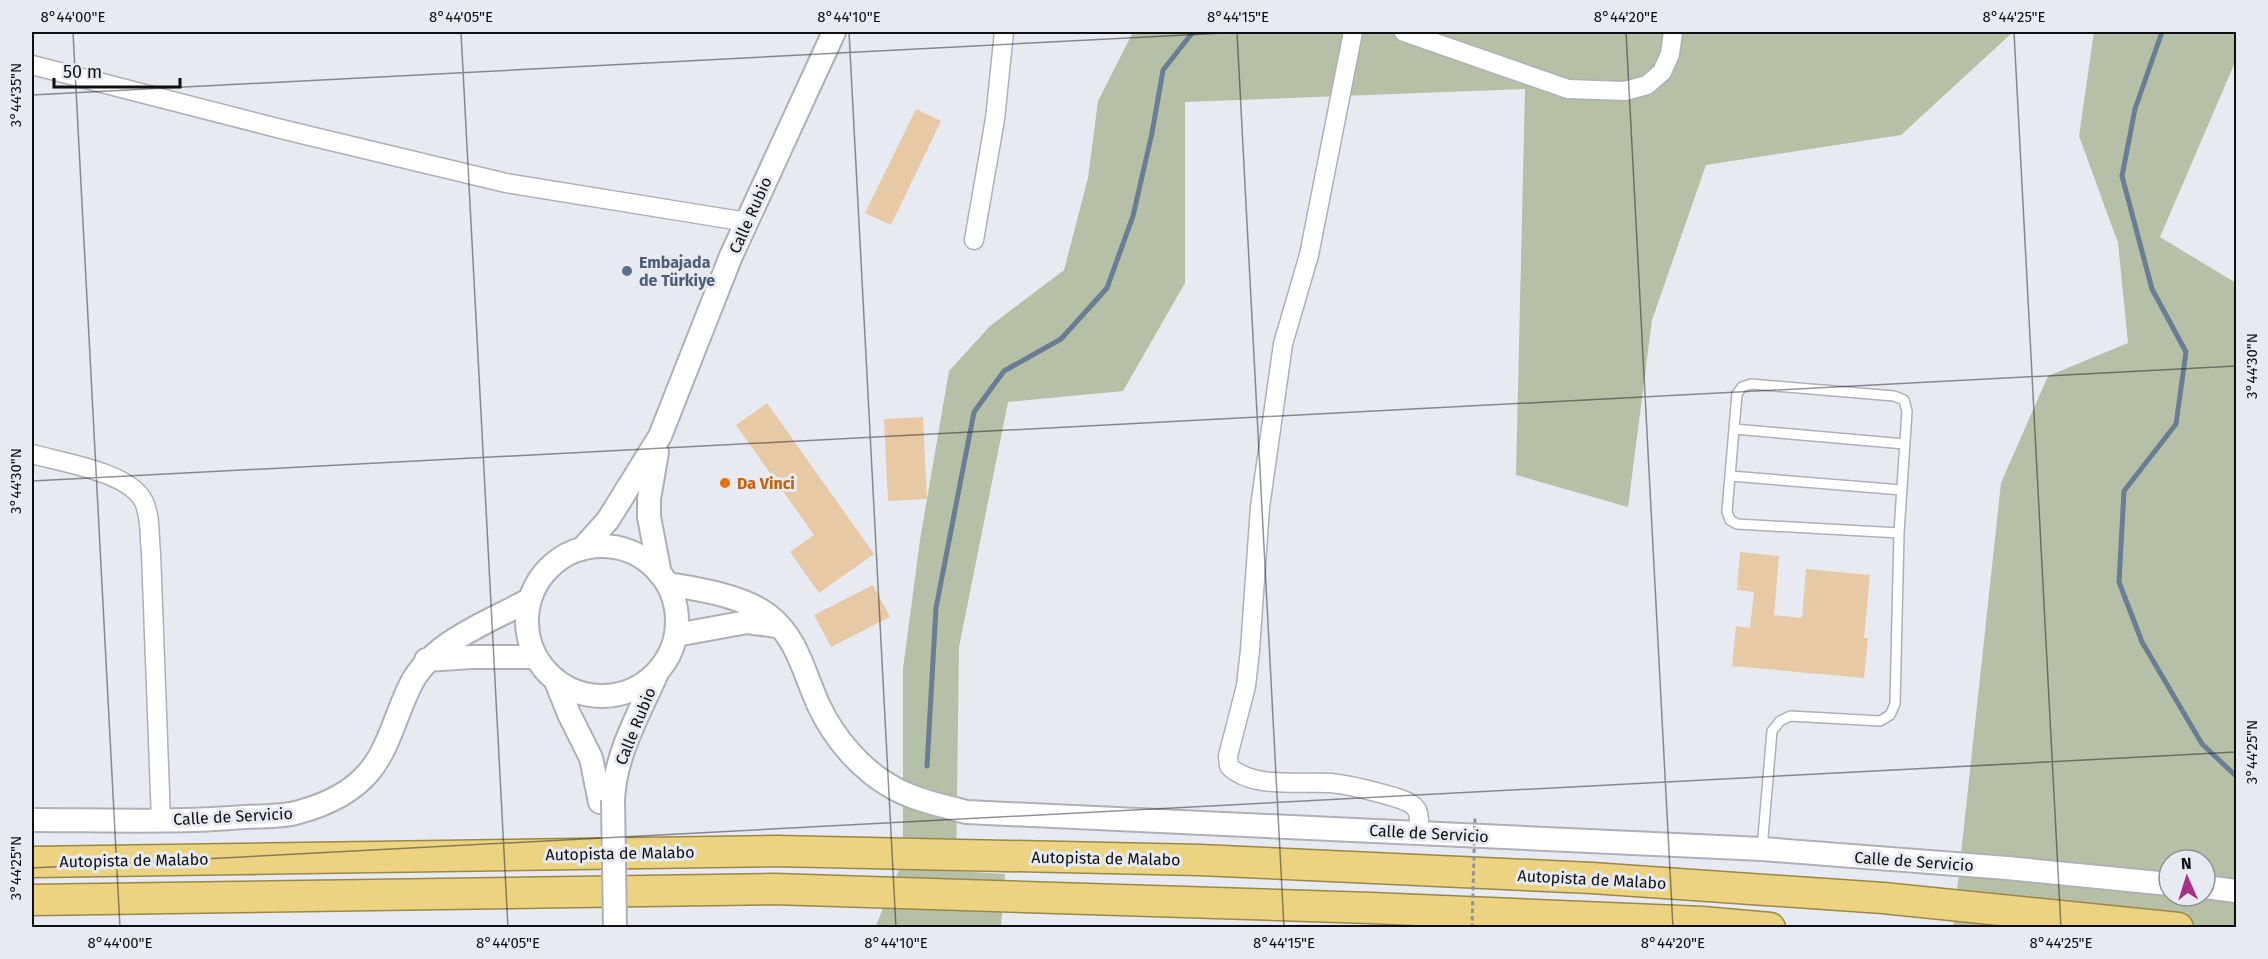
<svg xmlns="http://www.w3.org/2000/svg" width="2268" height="959" viewBox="0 0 2268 959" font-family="'Fira Sans',sans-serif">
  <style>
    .green { fill: #b6c0a7; fill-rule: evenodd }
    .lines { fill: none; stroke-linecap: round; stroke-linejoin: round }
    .stream { stroke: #697e95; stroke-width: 5 }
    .building { fill: #e7c9a6 }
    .service-casing { stroke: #aeb0b6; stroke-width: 12 }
    .minor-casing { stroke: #aeb0b6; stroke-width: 21 }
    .tertiary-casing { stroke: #aeb0b6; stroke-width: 26 }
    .trunk-casing { stroke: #9c8746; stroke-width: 33 }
    .service { stroke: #fff; stroke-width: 9 }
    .minor { stroke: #fff; stroke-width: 18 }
    .tertiary { stroke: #fff; stroke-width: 22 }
    .trunk { stroke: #ecd382; stroke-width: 30 }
    .tertiary-bridge-casing { stroke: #aeb0b6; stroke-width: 26; stroke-linecap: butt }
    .path-bridge { stroke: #929499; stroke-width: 3; stroke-dasharray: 4.5 3; stroke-linecap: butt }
    .tertiary-bridge { stroke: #fff; stroke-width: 22 }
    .ticks { fill: none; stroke: #0f0f11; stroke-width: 1.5; stroke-opacity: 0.45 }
    .service-dot { fill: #5c6f8a; stroke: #e7eaf0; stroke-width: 2 }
    .food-dot { fill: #e8710a; stroke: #e7eaf0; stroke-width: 2 }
    .labels { text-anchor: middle; stroke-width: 6; stroke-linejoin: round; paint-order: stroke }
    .street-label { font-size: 16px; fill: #0f0f11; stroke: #e7eaf0 }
    .service-label { font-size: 16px; font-weight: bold; fill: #4e5e75; stroke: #e7eaf0; text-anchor: start }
    .food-label { font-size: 16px; font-weight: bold; fill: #c56008; stroke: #e7eaf0; text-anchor: start }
    .neatline { fill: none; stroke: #0f0f11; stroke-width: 2 }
    .ticks-label { font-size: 15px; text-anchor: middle; fill: #0f0f11 }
  </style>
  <rect width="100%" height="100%" fill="#e7eaf0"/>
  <!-- green -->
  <path class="green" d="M1133,32H2013L1901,135L1706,165L1652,320L1628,507L1516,475L1525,89L1185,102V283L1123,391L1008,402L959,647L956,871L1005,874L1001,927L875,928L903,860V669L920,540L949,371L990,326L1064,270L1088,178L1098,101Z
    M2094,32H2236V60L2160,237L2236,283V927L1953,928L2001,483L2048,376L2128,343L2118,243L2079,136ZM2169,860H2205V896H2169Z"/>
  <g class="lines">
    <!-- stream -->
    <path class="stream" d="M2162,32L2135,109L2122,176L2152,289L2186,352L2176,424L2124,491L2119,582L2142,642L2202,744L2236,776
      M927,766L936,608L974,412L1004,371L1061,339L1107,288L1133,216L1152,133L1163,70L1193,32"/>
  </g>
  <!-- building -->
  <path class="building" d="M916,109L941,121L891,225L865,213Z
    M767,403L874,554L819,593L790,552L814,535L736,425Z
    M923,417L927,499L888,501L884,419Z
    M1740,552L1779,556L1774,615L1802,618L1806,569L1870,575L1864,638H1868L1864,678L1732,666L1736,626L1750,628L1754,592L1737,590Z
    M873,585L890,617L831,647L814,615Z"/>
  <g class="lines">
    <!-- service casing -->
    <g class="service-casing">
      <path id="service" d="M1734,429L1905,444
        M1730,476L1902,490
        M1762,849L1772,731L1780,721L1790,716L1880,721L1890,715L1895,704L1899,533L1907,411L1904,400L1894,396L1751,384L1742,387L1737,394L1727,511L1730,520L1737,524L1899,533"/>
    </g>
    <!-- minor casing -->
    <g class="minor-casing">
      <path id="minor" d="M1353,32L1309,255L1283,344L1260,507L1250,650L1246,686L1228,756L1229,766C1251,789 1301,781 1331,783C1352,785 1373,791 1394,797C1402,800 1412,802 1417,810C1420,816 1419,826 1419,833
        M1404,32L1568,89L1625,91L1647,85L1662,72L1670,54L1673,32
        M32,65L285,130L506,183L747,222
        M974,240L995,119L1004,32
        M32,454C61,462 130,472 144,502C151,517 149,537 151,553L161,820"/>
    </g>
    <!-- tertiary casing -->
    <g class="tertiary-casing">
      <path id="tertiary" d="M657,452L649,499V517L660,574
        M527 621a75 75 0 1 1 150 0a75 75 0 1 1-150 0Z
        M582,549L608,520L660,436L731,256L834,32
        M668,584C699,589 743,596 768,615C798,638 804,674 819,706C834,738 861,770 892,787C914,800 941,805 966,812L1762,849L2007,868L2169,884
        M676,635L747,622L777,626
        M426,660L472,657H536
        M555,679L569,714L591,758L600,802
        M613,800C615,754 639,714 657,673
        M32,820C102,820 174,823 245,817C263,816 283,817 299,812C325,805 352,792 369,772C389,748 396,714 410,686C431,642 489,622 529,600
        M2205,887L2236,891"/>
    </g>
    <!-- trunk casing -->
    <g class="trunk-casing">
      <path id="trunk" d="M32,862L776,851L1200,860L1592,878L1883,898L2178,928
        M32,900L774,889L1371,908L1702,922L1770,928"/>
    </g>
    <!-- service -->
    <use href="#service" class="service"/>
    <!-- minor -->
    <use href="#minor" class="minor"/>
    <!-- tertiary -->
    <use href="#tertiary" class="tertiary"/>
    <!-- trunk -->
    <use href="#trunk" class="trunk"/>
    <!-- tertiary-bridge casing -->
    <g class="tertiary-bridge-casing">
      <path id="tertiary-bridge" d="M613,800L615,928"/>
    </g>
    <!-- path-bridge -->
    <path class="path-bridge" d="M1472,928L1475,816"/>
    <!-- tertiary-bridge -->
    <use href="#tertiary-bridge" class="tertiary-bridge"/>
  </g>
  <!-- ticks -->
  <path class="ticks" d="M73,32L120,928M461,32L508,928M849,32L896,928M1237,32L1284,928M1626,32L1673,928M2014,32L2061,928M32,95L1244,32M32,481L2236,366M32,868L2236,752"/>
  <!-- markers -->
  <circle class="service-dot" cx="627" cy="271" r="6"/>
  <circle class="food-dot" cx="725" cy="483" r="6"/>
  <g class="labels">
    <!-- street labels -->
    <g class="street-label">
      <text transform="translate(750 215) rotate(-66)" y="6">Calle Rubio</text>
      <text transform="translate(635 726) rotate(-68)" y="6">Calle Rubio</text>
      <text transform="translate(233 816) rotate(-3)" y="6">Calle de Servicio</text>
      <text transform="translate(1429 833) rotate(3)" y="6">Calle de Servicio</text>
      <text transform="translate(620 853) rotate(-1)" y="6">Autopista de Malabo</text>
      <text transform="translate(1106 858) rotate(1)" y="6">Autopista de Malabo</text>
      <text transform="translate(134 860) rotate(-1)" y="6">Autopista de Malabo</text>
      <text transform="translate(1914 861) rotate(4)" y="6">Calle de Servicio</text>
      <text transform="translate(1592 879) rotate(3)" y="6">Autopista de Malabo</text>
    </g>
    <!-- service labels -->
    <g class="service-label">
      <text x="639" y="268">Embajada<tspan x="639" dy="18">de Türkiye</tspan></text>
    </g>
    <!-- food labels -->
    <g class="food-label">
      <text x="737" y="489">Da Vinci</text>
    </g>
  </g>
  <!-- border -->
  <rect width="2268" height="959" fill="none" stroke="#e7eaf0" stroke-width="66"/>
  <!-- north arrow -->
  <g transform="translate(2187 878) rotate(357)"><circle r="28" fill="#e7eaf0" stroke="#919297" stroke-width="1.5"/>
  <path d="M0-4.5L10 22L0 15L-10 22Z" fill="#a83085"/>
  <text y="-9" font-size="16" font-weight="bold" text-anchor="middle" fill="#0f0f11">N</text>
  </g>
  <!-- scale -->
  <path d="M54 78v9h126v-9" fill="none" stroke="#0f0f11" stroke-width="3"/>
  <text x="63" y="78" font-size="18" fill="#0f0f11" stroke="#e7eaf0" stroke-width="4.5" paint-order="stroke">50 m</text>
  <rect x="33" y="33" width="2202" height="893" class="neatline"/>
  <g class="ticks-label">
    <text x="73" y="22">8°44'00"E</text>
    <text x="461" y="22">8°44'05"E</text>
    <text x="849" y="22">8°44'10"E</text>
    <text x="1238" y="22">8°44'15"E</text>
    <text x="1626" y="22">8°44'20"E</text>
    <text x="2014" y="22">8°44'25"E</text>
    <text transform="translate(16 95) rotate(-90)" y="5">3°44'35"N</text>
    <text transform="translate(2252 366) rotate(-90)" y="5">3°44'30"N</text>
    <text transform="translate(16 481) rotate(-90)" y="5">3°44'30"N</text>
    <text transform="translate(2252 752) rotate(-90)" y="5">3°44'25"N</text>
    <text transform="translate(16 868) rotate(-90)" y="5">3°44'25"N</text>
    <text x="120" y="948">8°44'00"E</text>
    <text x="508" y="948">8°44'05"E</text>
    <text x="896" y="948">8°44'10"E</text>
    <text x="1284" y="948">8°44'15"E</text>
    <text x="1673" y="948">8°44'20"E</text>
    <text x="2061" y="948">8°44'25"E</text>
  </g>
</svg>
